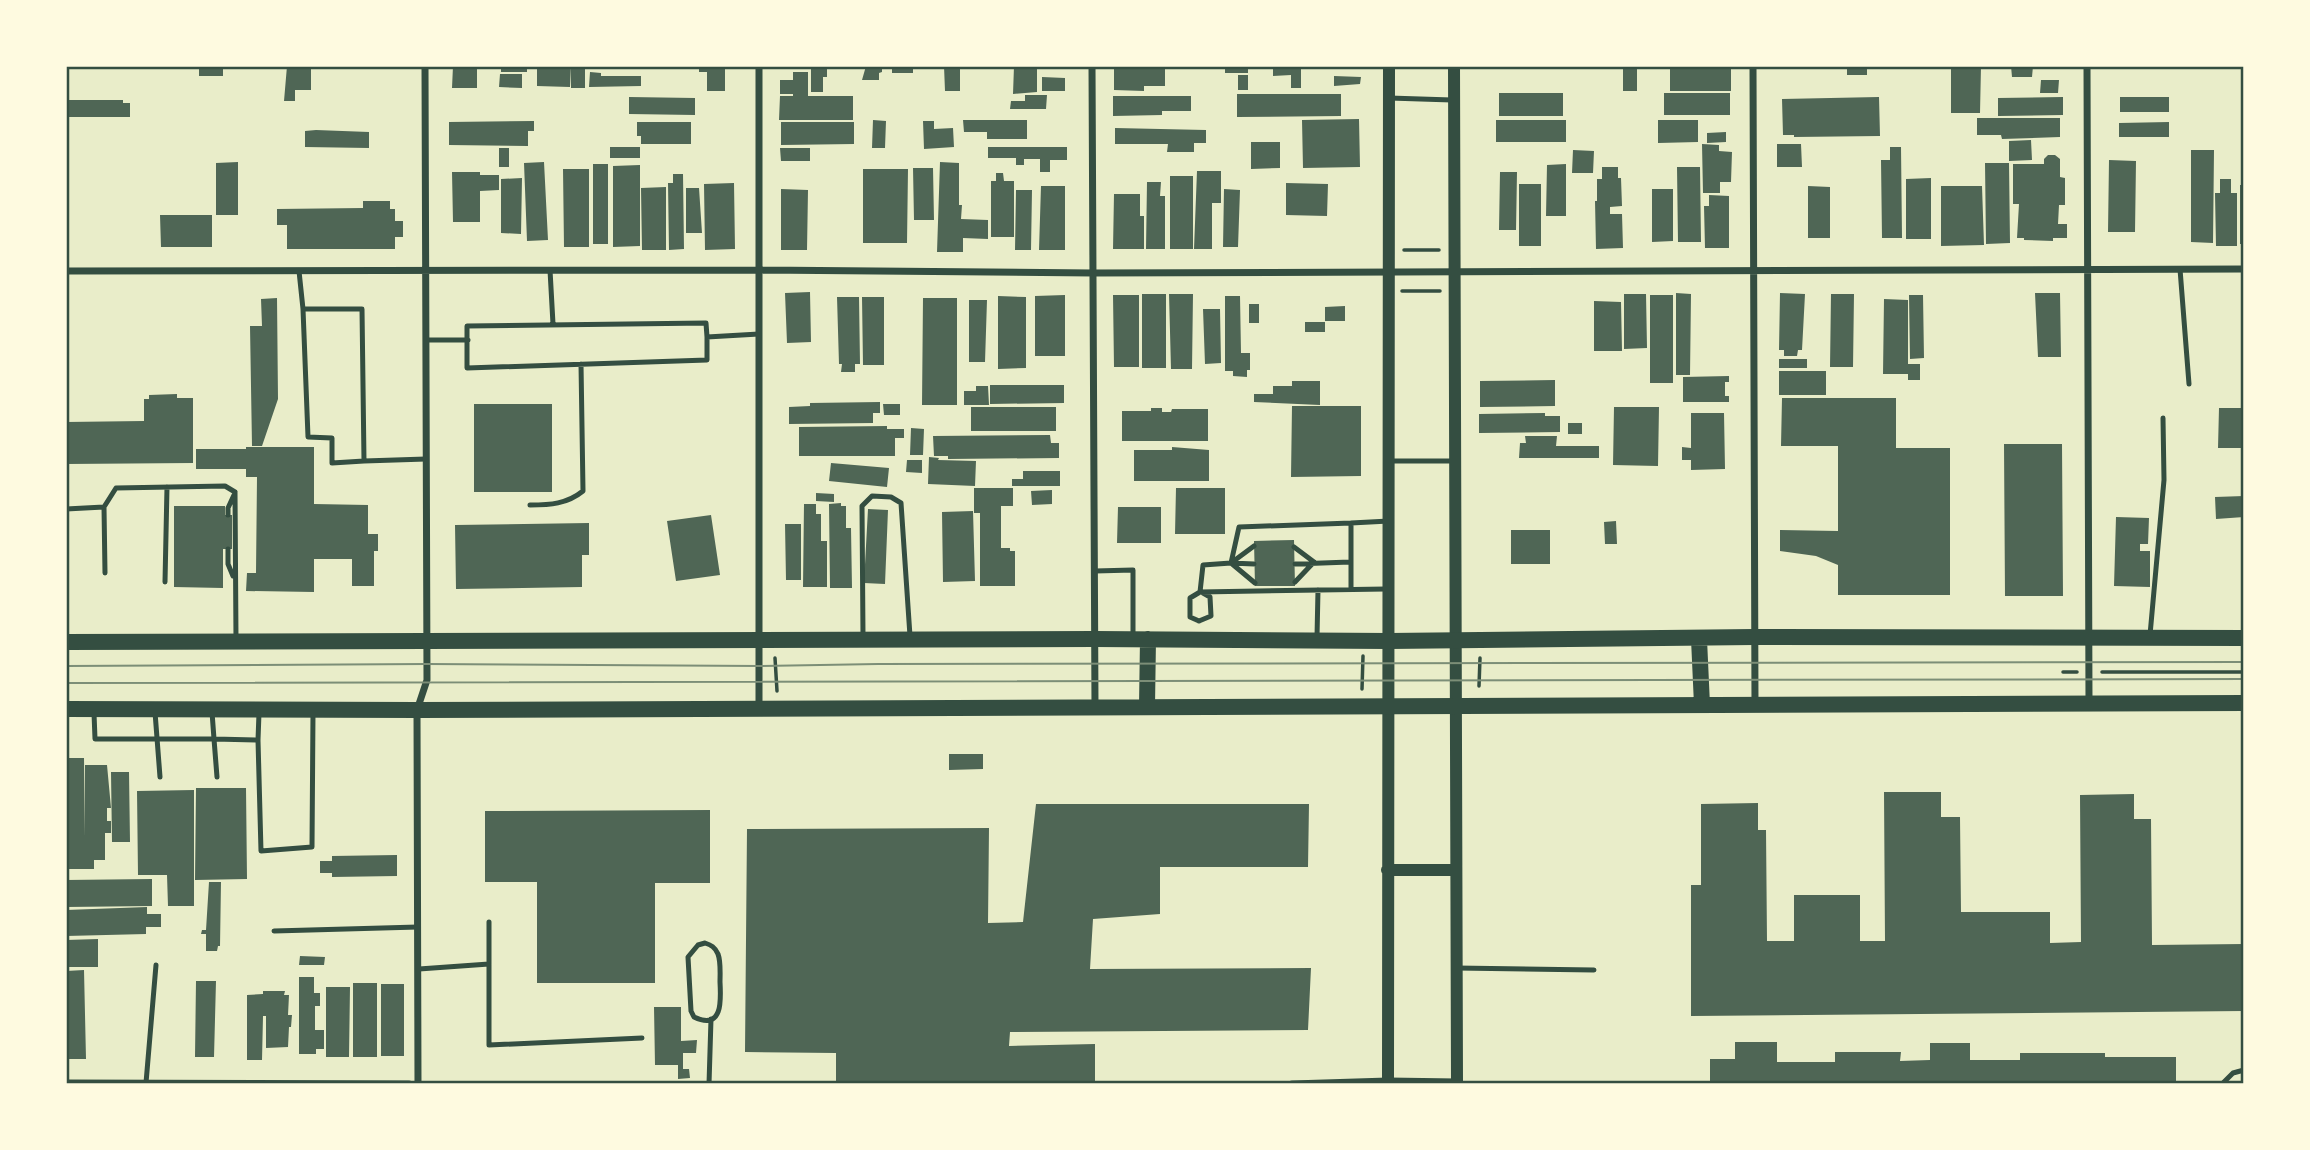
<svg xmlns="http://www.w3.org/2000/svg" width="2310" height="1150" viewBox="0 0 2310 1150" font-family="Overpass,sans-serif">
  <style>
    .building { fill: #4f6655 }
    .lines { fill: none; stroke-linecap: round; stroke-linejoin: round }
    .path { stroke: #344e41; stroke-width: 3.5 }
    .service { stroke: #344e41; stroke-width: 5 }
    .minor { stroke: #344e41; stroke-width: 7 }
    .tertiary { stroke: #344e41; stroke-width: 12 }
    .primary { stroke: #344e41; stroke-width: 16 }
    .tram { stroke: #7c8e77; stroke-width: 2 }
    .neatline { fill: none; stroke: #344e41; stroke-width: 2.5 }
  </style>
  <rect width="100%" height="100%" fill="#e9edc9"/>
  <!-- building -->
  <path class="building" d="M199,66H223V76H199Z
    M287,66H311V90H295V101H284Z
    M453,66L477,67V88H452Z
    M501,66H527V72H501Z
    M537,66H571L570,87L537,86Z
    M571,66H585V88H571Z
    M699,66H725V91H707V72H699Z
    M811,66H827V77H823V92H811Z
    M866,66H882V72L879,73V80H862Z
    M892,66H913V73H892Z
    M944,66H966L960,69V91H945Z
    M1014,66L1037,67V92L1013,94Z
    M1114,66L1165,67V86H1144V91L1114,90Z
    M1225,66H1248V73H1225Z
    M1273,66H1301V88H1291V75L1273,76Z
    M1623,66H1637V91H1623Z
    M1842,66H1867V75H1847V69H1842Z
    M1951,66H1981L1980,113H1951Z
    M2011,66H2033L2032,77H2012Z
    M1670,68H1731V91H1670Z
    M590,72L601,73V76H641V86L589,87Z
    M793,72H808V96H853V120H779L780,96H793V94H780V80H793Z
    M500,74H522V88L499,87Z
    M1238,75H1248V90H1238Z
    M1334,76L1361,77L1360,84L1334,86Z
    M1042,77L1065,78V91H1042Z
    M2041,80H2059L2058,93H2040Z
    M1499,93H1563V116H1499Z
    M1664,93H1730V115H1664Z
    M1237,94H1341V116L1237,117Z
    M1025,95H1047L1046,109H1010L1011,101H1025Z
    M1113,96H1191V111H1162V115L1113,116Z
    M629,97L695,98V115L629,114Z
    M1879,97L1880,136L1794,137V135H1783L1782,99Z
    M2063,97V115L1998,116V98Z
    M2120,97H2169V112H2120Z
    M66,100H123V103H130V117H66Z
    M1977,118H2060V137L2002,139L2001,135H1977Z
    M1359,119L1360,167L1303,168L1302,120Z
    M873,120L886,121L885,148H872Z
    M963,120H1027V139H987V132H964Z
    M1496,120H1566V142H1496Z
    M1658,120H1698V142L1658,143Z
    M534,121V131H528V146L449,145V122Z
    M923,121H934V129L953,128L954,147L924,149Z
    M637,122H691V144H641V136H637Z
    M781,122H854V144L781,145Z
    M2169,122V137H2119V123Z
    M1115,128L1206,130V143H1194V152H1167L1168,144H1115Z
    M316,130L369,132V148L305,147V131Z
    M1726,132V142L1707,143V133Z
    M2031,140L2032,160L2009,161V141Z
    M1251,142H1280V168L1251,169Z
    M1702,144L1719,145V151L1732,152L1731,182H1720V193H1703Z
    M1777,144H1801L1802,167H1777Z
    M610,147H640V158H610Z
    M988,147H1067V160H1050V172H1040V159H1024V165H1016V158H988Z
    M1890,147H1901L1902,238H1882L1881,160H1890Z
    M499,148H509V167H499Z
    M780,148H810V161H781Z
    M1573,150L1594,151L1593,173H1572Z
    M2191,150H2214L2213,243L2191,242Z
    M2048,155H2055L2060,159V177L2065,178V205H2059L2058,224H2067V238H2053V241L2024,240V238H2017L2019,204H2013V164H2044V159Z
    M2109,160L2136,161L2135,232H2108Z
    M238,162V215H216V163Z
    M544,162L548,240L527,241L524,163Z
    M940,162L959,163V205H962L961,219L988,220V239L963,238V252H937Z
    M1985,163H2009L2010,243L1986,244Z
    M593,164H608V244H593Z
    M1566,164V216H1546L1547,165Z
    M640,165V246L613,247V166Z
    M1602,167H1618V178H1621L1622,206L1610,207V214H1622L1623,248L1596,249L1595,201H1597V179H1602Z
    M1677,167H1700L1701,242H1678Z
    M913,168H933L934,220H914Z
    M563,169H589V247H564Z
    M863,169H908L907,243H863Z
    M1197,171H1221V203H1212V249H1194Z
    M452,172H480V175H499V190L480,191V222H453Z
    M1500,172H1517L1516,230H1499Z
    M996,173H1003L1004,181H1014V237H991V181H996Z
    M673,174H683L684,249L669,250L668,183H673Z
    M1170,176H1193V249H1170Z
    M522,178L521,234L501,233V179Z
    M1931,178V239H1906V179Z
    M2220,179H2231V193H2237V246H2216L2215,193H2220Z
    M1147,182H1161L1160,196H1165V249H1146Z
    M734,183L735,249L705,250L704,184Z
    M1286,183L1328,184L1327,216L1286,215Z
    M1519,184H1541V246H1519Z
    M2240,185H2244V244H2240Z
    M1041,186H1065V250H1039Z
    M1808,186L1830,187V238H1808Z
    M1941,186H1982L1984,245L1941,246Z
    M666,187V250H642L641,188Z
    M686,188H699L702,233H686Z
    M781,189L808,190L807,250H781Z
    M1224,189L1240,190L1238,247H1223Z
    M1652,189H1673V241L1652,242Z
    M1016,190H1032L1031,250H1015Z
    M1114,194H1140V216H1144V249H1113Z
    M1709,195L1729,196V248H1705L1704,206H1709Z
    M363,201H390V209H395V221H403V237H395V249H287V225H277V209L363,208Z
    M160,215H212V247H161Z
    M810,292L811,342L787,343L785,293Z
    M1676,293L1691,294L1690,375H1676Z
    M1780,293L1805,294L1802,350H1798L1797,356H1784V350H1779Z
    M2035,293H2060L2061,357H2038Z
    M1142,294H1166V368H1142Z
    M1169,294H1193L1192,369H1171Z
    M1624,294H1646L1647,348L1624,349Z
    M1831,294H1854L1853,367H1830Z
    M1065,295V356H1035V296Z
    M1113,295H1139V367H1114Z
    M1650,295H1673V383H1650Z
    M1909,295H1923L1924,358L1910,359Z
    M998,296L1026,297V368L998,369Z
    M1225,296H1240L1241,353H1250V370H1247V377L1233,376V371H1225Z
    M837,297H859L860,364H855V372H841L842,364H839Z
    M862,297H884V365H863Z
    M277,298L278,399L262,446H252L250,326H262L261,299Z
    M923,298H957V405H922Z
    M1884,299L1908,300V364H1920V380H1908V374H1883Z
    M969,300H987L985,362H969Z
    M1594,301L1621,302L1622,351H1594Z
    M1249,304H1259V323H1249Z
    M1345,306V321H1325V307Z
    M1203,309H1220L1221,363L1205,364Z
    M1305,322H1325V332H1305Z
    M1779,359H1807V368H1779Z
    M1779,371H1826V395H1779Z
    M1729,376V382H1725V396H1729V402H1683V377Z
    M1555,380V406L1480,407V381Z
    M1292,381H1320V405L1254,402V394H1273V386H1292Z
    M990,385H1064V403L990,404Z
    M976,386H988L989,405H964V391H976Z
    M177,394V398H193V463L66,464V422L144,421V399H149V395Z
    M1782,398H1896V448H1950V595H1838V565L1816,556L1780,551V530L1838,531V446H1781Z
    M880,402V413H873V423L789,424V407L810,406V403Z
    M474,404H552V492H474Z
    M883,404H900V415H884Z
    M1292,406H1361V476L1291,477Z
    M971,407H1056V431H971Z
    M1614,407H1659L1658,466L1613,465Z
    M1151,408H1162V412H1171L1172,409H1208V441H1122V411H1151Z
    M2219,408H2244V448H2218Z
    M1545,413V416H1560V432L1479,433V414Z
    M1691,413H1724L1725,469L1691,470V460H1682V447L1691,448Z
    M1568,423H1582V434H1568Z
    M887,426V429H904V438H895V456H799V427Z
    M911,428L924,429L923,455H910Z
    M1050,435L1051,443H1059V458L948,459V456H934L933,436Z
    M1525,436H1557L1556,446H1599V458H1519L1520,443H1526Z
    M2004,444H2062L2063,596H2005Z
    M246,447H314V504L368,505V534H378V551H374V586H352V559H314V592L246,591L247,573H256L257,477H246V469H196V449H246Z
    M1172,447L1209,450V481H1134V450H1172Z
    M929,457L939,458L938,460L976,461L975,486L928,484Z
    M907,460H922V473L906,472Z
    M831,463L889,468L887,487L829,481Z
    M1023,471H1060V486H1012V479H1023Z
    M974,488H1013V506H1001V548H1010V551H1015V586H980V513H974Z
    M1176,488H1225V534H1175Z
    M1052,490V504L1032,505L1031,491Z
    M816,493L834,494V502L816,501Z
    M2244,496V517L2216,519L2215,497Z
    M841,503V506H846V528H851L852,588H830L829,504Z
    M804,504H816V514H821V541H827V587H803Z
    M174,506H225V515H232V549H223V588L174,587Z
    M1118,507H1161V543H1117Z
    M868,509L888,510L885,584L864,583Z
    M973,511L975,581L943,582L942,512Z
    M711,515L720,575L676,581L667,521Z
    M2116,517L2149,518L2148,544H2140V551H2150V587L2114,586Z
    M1616,521L1617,544H1605L1604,522Z
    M589,523V555H582V587L456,589L455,525Z
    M785,524H801V580H786Z
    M1511,530H1550V564H1511Z
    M1294,540L1295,586H1255L1254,541Z
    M949,754H983V769L949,770Z
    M66,758H84L85,837V765H107L111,808H107V821H111V833H105V860H94V869H66Z
    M111,772H129L130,842H112Z
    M196,788H246L247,879L195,880Z
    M194,790V906H168L167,875H138L137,791Z
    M1884,792H1941V817H1960L1961,912H2050V943L2081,942L2080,795L2134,794V819H2151L2152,945L2244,944V1011L1691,1016V885H1701V804L1758,803V830H1766L1767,941H1794V895H1860V941H1885Z
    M1036,804H1309L1308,867H1160V914L1093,919L1090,969L1311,968L1308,1030L1010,1032L1009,1046L1095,1044V1084H836V1053L745,1052L747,829L989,828L988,923L1023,922Z
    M710,810V883H655V983H537V882H485V811Z
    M397,855V876L332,877V873H320V861H332V856Z
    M152,879V906L66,907V880Z
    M209,882H221L220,946H218L217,951H206V934H201L202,930H206Z
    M147,907V914H161V927H146V934L66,936V910Z
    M98,939V967H66V940Z
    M300,956L325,957L324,965H299Z
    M84,970L86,1059H66V971Z
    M299,977H314V993H320V1006H315V1030H324V1049H316V1054H299Z
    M196,981H216L214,1057H195Z
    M353,983H377V1057H353Z
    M381,984H404V1056H381Z
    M326,987H350L349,1057H326Z
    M263,991H285L284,995H289L288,1015H292L291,1027H289L288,1047L266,1048V1016H263L262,1060H247V995L263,994Z
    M654,1007H681V1041L697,1040L696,1053H683V1069H689L690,1078L678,1079V1065H655Z
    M1735,1042H1777V1062H1835V1052H1901L1900,1061L1930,1060V1043H1970V1060H2020V1053H2105V1057H2176V1084H1710V1059H1735Z"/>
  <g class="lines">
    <!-- path -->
    <path class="path" d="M1404,250H1439
      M1402,291H1440
      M775,658L777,691
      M2063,672H2077
      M2102,672H2244
      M1479,686L1480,658
      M1362,689L1363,656"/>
    <!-- service -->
    <path class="service" d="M1389,98L1452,100
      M2180,269L2189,384
      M550,270L553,324
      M299,271L303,309H362L364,461L426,459
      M303,309L308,437L332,438V463L364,461
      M707,337V360L467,368V326L706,323L707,337L759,334
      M426,340H468
      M1389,461H1455
      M235,492L236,640
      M530,505C550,505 567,504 583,491L581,364
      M104,507L116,488L225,486L235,492
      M66,509L104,507L105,573
      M228,515V508L234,495
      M1351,523L1389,521
      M1294,547L1314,562L1295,582
      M228,549V564L233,576
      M1231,563L1255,583
      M1231,563L1254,546
      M1231,563L1254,564
      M1295,564L1350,562
      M1095,571L1133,570V636
      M165,582L167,487
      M1200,592L1203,565L1231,563L1239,527L1351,523V589
      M1199,621L1190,617V598L1200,592L1386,589
      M1199,621L1211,616L1210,597L1203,593
      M2150,635L2164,480L2163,418
      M863,636L862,506L872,496L891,497L901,503L910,636
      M1317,637L1318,590
      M155,712L160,777
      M94,713L95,739H214L212,712
      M258,740L261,851L312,847L313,713
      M217,777L214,739L258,740L259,713
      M489,922V1045L642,1038
      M274,931L418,927
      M705,943C711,945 715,947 718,954C721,962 720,974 720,982C721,1000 723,1031 694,1017L691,1011L688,957L698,945Z
      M1456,968L1594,970
      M419,969L489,964
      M146,1083L156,965
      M709,1084L711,1019
      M2222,1084L2233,1073L2244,1070"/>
    <!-- minor -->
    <path class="minor" d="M759,66V708
      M1092,66L1095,706
      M1753,66L1755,705
      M2087,66L2089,703
      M66,271L759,270L1093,273L2244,269
      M66,1083L409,1084
      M418,1084L417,710L427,680L425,66
      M1292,1084L1388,1081L1457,1082"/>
    <!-- tertiary -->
    <path class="tertiary" d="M1454,66L1457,1084
      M1387,870H1456
      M1388,1084L1389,66"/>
    <!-- primary -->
    <path class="primary" d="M1699,639L1702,705
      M66,642L1095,639L1389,641L1754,637L2244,638
      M1147,706L1148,639
      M66,709L417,710L2244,703"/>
    <!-- tram -->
    <path class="tram" d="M66,666L427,664L760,666L878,664L2244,662
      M66,683L2244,679"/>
  </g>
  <!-- border -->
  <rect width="2310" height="1150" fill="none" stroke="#fefae0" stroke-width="136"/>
  <rect x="68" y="68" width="2174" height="1014" class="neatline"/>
</svg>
